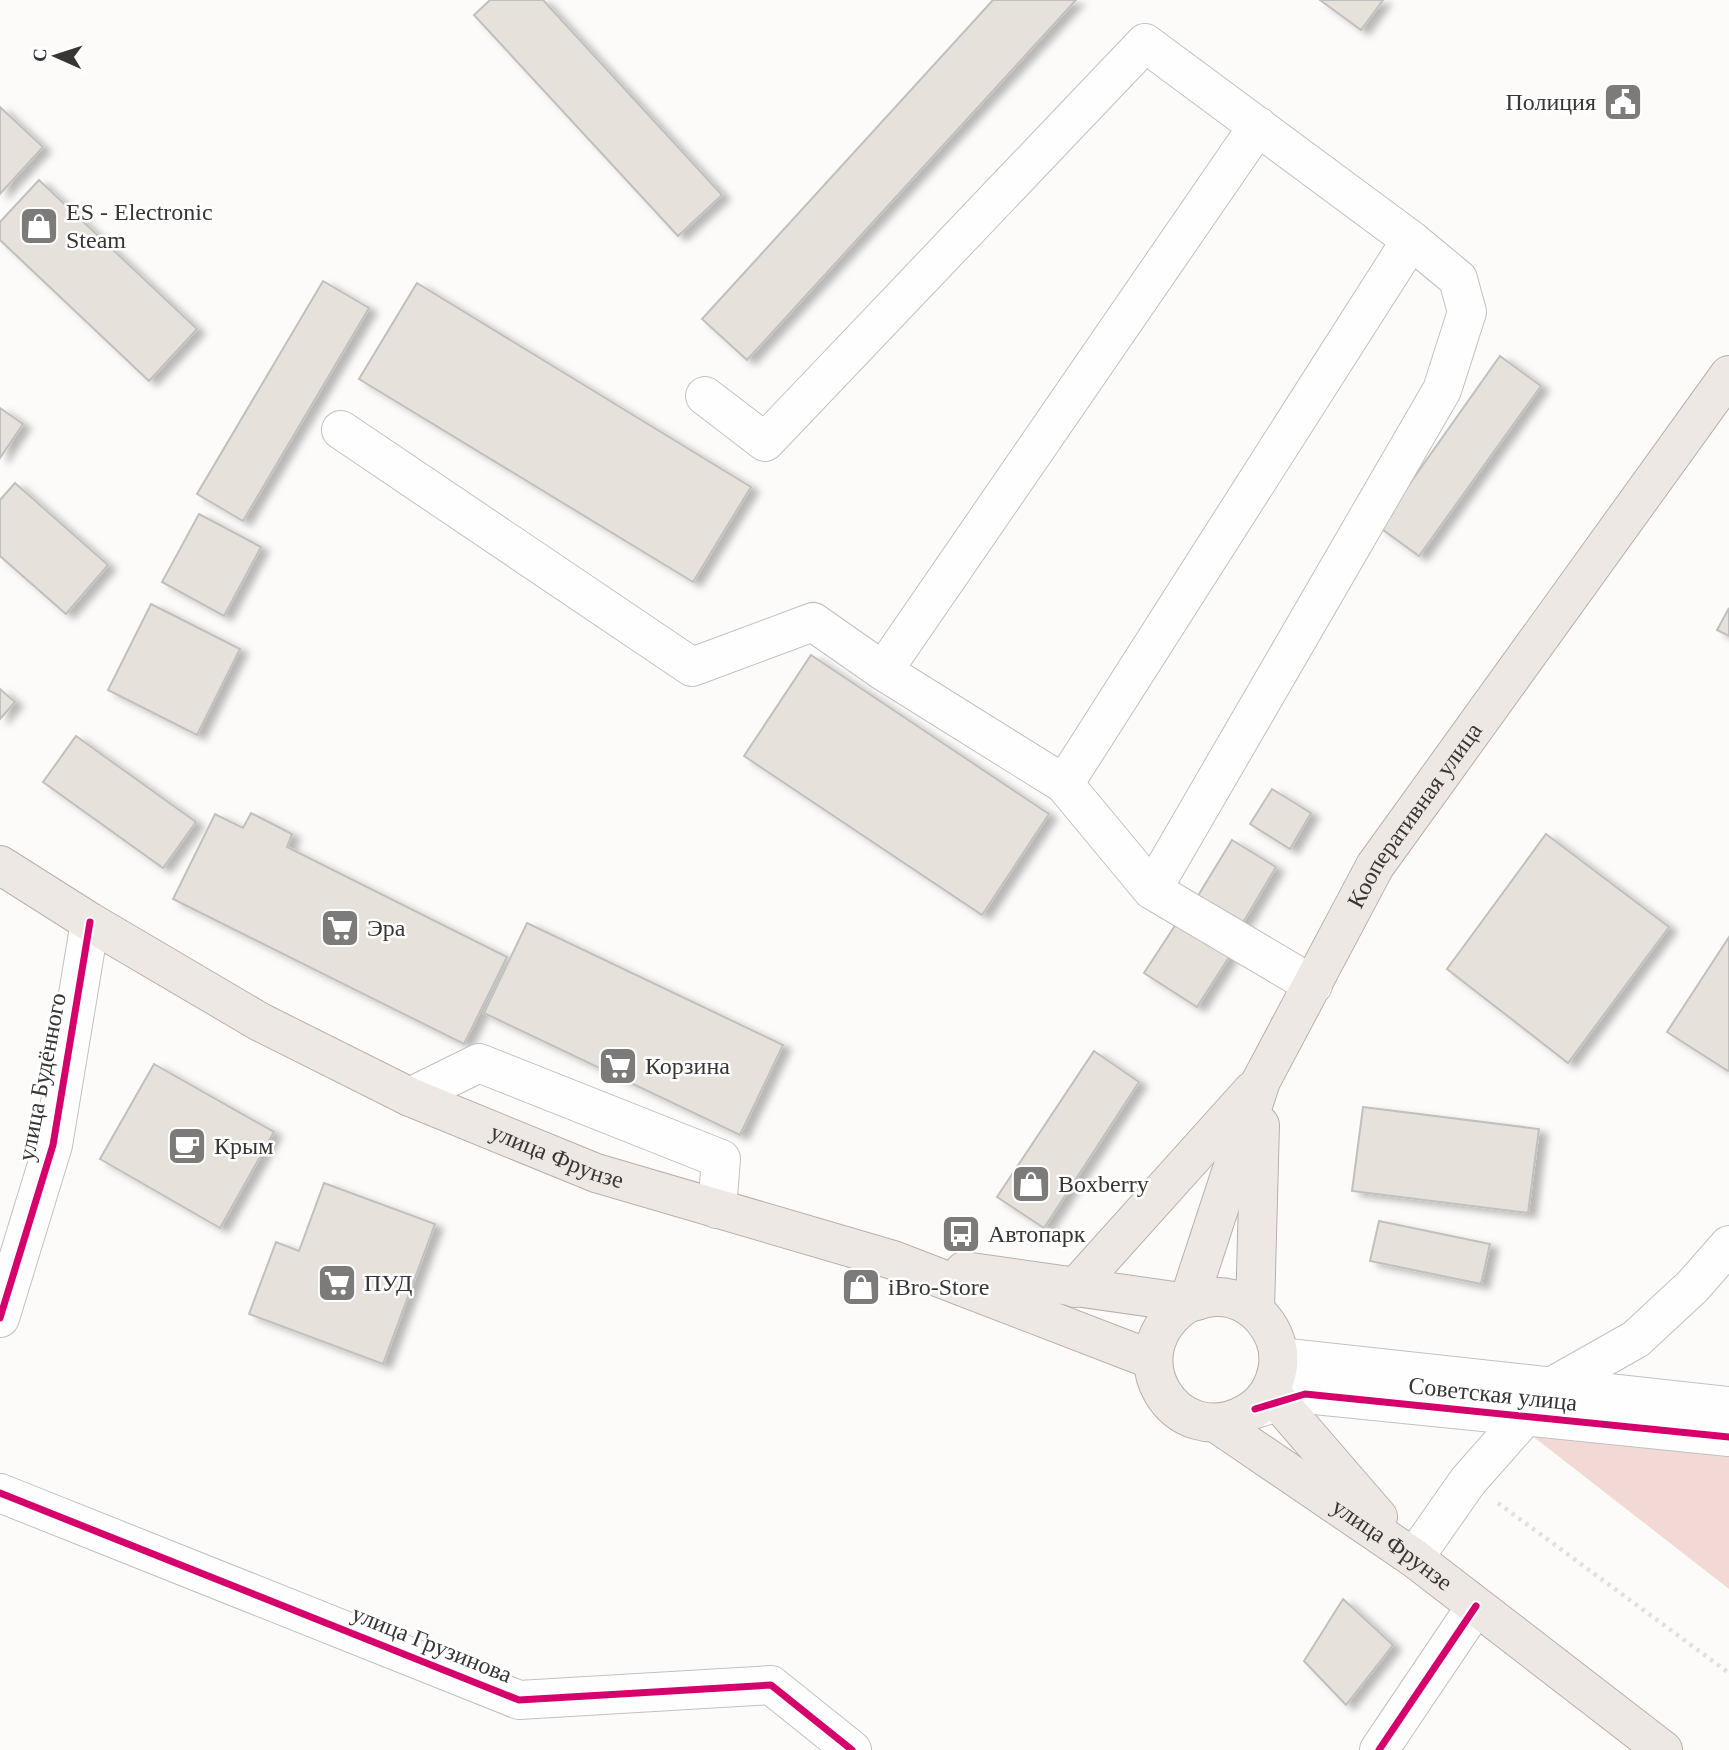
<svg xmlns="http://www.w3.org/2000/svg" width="1729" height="1750" viewBox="0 0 1729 1750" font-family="'Times New Roman',serif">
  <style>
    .green { fill: #f3d9d6 }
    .building { fill: #e6e1da; stroke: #c0c0be; stroke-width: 2; filter: url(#shadow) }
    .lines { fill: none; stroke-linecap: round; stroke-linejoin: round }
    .minor-casing { stroke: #c3c1bf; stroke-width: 40 }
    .major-casing { stroke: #b9afaa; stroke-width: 40 }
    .path { stroke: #e2e1e0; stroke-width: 4.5; stroke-dasharray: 3.5 5; stroke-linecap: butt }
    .minor { stroke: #fffefe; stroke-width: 38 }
    .major { stroke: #eee8e5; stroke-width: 38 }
    .cycleway-casing { stroke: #fff; stroke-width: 11 }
    .cycleway { stroke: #d6006c; stroke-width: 7 }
    .labels { text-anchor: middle; stroke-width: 5; stroke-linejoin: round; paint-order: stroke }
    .poi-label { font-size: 24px; fill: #383634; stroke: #fff; text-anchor: start }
    .street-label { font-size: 24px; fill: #383634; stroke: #fff }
  </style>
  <defs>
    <filter id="shadow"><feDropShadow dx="8" dy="4.5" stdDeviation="3.5" flood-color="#0004"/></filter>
  </defs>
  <rect width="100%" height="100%" fill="#fdfbf9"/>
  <!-- green -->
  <path class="green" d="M1508,1417L1729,1448V1589Z"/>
  <!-- building -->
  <path class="building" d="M490,0H543L722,195L678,236L474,15Z
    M993,0H1076L747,360L702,319Z
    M1320,0H1383L1361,30Z
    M0,107L43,147L0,194Z
    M39,180L197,329L149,381L0,240V222Z
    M323,281L369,308L243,521L197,494Z
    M417,283L751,487L693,582L359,379Z
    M1500,356L1541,386L1419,556L1379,527Z
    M0,408L23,424L0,458Z
    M15,483L108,565L66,614L0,556V500Z
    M199,514L261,547L224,616L162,582Z
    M151,604L240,649L197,735L108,690Z
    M1729,608V636L1717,630Z
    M811,655L1049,814L982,915L744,756Z
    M0,689L15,702L0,719Z
    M76,736L196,822L163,868L43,782Z
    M1272,789L1311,813L1290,849L1250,824Z
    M251,813L292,834L287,847L507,957L464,1044L173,899L215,814L243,828Z
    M1546,834L1669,927L1568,1063L1447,969Z
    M1232,840L1276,867L1238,931L1193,904Z
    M1178,921L1231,954L1197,1007L1144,973Z
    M527,923L783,1045L740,1135L484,1013Z
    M1729,937V1070L1728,1071L1667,1032Z
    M1094,1051L1139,1082L1044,1228L997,1197Z
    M154,1064L274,1132L220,1228L100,1159Z
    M1363,1107L1539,1129L1528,1213L1352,1191Z
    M324,1183L435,1224L383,1364L249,1314L276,1242L299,1251Z
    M1379,1221L1490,1244L1481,1284L1370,1261Z
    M1343,1599L1393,1645L1346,1705L1304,1661Z"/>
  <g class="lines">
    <!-- minor casing -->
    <g class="minor-casing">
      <path id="minor" d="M705,396L765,442L1145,43L1411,240L1458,279L1467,312L1442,390L1152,890
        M341,430L692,667L813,622L883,671
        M1064,784L883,671L1258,126
        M1313,985L1152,890L1064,784L1411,240
        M410,1097L479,1063L721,1159L717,1209
        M0,1318L53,1145L90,922
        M1279,1357L1729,1406
        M1255,1409L1305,1394L1729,1437
        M0,1493L519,1700L771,1685L852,1750
        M1414,1558L1468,1481L1551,1387L1636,1339L1693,1286L1729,1245
        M1379,1750L1476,1606"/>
    </g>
    <!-- major casing -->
    <g class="major-casing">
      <g id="major">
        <path id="s1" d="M0,865L90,922L260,1022L410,1097L596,1173L893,1260L1153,1360"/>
        <path d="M964,1271L1188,1303C1198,1301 1210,1296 1219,1297C1254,1298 1282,1332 1278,1366C1275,1386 1265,1403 1247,1413C1175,1454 1112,1352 1188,1303"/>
        <path d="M1075,1288L1252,1091"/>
        <path id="s2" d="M1188,1303L1261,1081L1375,866L1729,375"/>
        <path d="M1255,1310L1260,1125"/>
        <path d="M1270,1392L1378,1517"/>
        <path id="s3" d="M1216,1423L1414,1558L1663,1750"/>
      </g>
    </g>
    <!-- path -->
    <path class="path" d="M1498,1503L1729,1673"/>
    <!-- minor -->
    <use href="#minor" class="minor"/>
    <!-- major -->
    <use href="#major" class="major"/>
    <!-- cycleway casing -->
    <g class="cycleway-casing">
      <path id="cycleway" d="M0,1318L53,1145L90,922
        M1255,1409L1305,1394L1729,1437
        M0,1493L519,1700L771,1685L852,1750
        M1379,1750L1476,1606"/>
    </g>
    <!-- cycleway -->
    <use href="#cycleway" class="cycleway"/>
  </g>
  <!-- icons -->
  <defs>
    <g id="civic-square" transform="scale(2.0125)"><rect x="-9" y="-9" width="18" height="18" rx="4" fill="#7d7b79" stroke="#fff"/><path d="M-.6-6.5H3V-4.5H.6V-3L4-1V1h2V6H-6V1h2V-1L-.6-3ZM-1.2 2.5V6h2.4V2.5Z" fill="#fff"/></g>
    <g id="shop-square" transform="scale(2.0125)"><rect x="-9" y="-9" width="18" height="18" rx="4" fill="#7d7b79" stroke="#fff"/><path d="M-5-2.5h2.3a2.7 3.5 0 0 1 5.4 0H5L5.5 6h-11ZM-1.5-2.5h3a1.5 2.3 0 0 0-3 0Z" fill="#fff"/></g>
    <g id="supermarket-square" transform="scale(2.0125)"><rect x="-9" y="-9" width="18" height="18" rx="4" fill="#7d7b79" stroke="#fff"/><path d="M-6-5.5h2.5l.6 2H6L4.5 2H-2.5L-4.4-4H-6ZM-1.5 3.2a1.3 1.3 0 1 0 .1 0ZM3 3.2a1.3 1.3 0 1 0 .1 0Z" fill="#fff"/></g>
    <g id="cafe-square" transform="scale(2.0125)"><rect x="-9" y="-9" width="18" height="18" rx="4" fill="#7d7b79" stroke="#fff"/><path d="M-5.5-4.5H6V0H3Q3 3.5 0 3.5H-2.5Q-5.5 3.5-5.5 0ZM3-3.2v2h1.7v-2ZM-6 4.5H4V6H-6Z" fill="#fff"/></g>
    <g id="bus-square" transform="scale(2.0125)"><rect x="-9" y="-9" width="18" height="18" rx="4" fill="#7d7b79" stroke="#fff"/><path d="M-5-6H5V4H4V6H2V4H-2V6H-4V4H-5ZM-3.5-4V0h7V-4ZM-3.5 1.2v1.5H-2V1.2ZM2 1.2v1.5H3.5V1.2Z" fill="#fff"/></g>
  </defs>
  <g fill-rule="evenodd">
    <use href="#civic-square" x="1623" y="102"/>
    <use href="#shop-square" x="39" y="226"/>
    <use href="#supermarket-square" x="340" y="928"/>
    <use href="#supermarket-square" x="618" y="1066"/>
    <use href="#cafe-square" x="187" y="1146"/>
    <use href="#shop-square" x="1031" y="1184"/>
    <use href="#bus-square" x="961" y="1234"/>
    <use href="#supermarket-square" x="337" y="1283"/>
    <use href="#shop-square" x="861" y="1287"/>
  </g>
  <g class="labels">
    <!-- poi labels -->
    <g class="poi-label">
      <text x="1596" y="110" text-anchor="end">Полиция</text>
      <text x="66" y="220">ES - Electronic<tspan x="66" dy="28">Steam</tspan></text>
      <text x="367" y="936">Эра</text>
      <text x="645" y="1074">Корзина</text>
      <text x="214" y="1154">Крым</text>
      <text x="1058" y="1192">Boxberry</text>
      <text x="988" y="1242">Автопарк</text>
      <text x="364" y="1291">ПУД</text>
      <text x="888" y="1295">iBro-Store</text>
    </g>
    <!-- street labels -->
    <g class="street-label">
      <text dy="8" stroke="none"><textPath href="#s2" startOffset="541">Кооперативная улица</textPath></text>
      <text transform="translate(42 1077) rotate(-79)" y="8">улица Будённого</text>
      <text dy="8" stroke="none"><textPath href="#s1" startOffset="630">улица Фрунзе</textPath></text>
      <text transform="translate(1493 1394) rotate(6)" y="8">Советская улица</text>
      <text dy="8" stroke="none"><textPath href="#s3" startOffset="214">улица Фрунзе</textPath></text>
      <text transform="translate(432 1644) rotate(22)" y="8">улица Грузинова</text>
    </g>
  </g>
  <!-- north arrow -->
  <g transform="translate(56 56) rotate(273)" stroke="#ffffff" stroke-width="5" paint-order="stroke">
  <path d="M0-5L12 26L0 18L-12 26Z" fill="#383634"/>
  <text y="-10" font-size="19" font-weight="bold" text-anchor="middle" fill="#383634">С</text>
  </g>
</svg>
